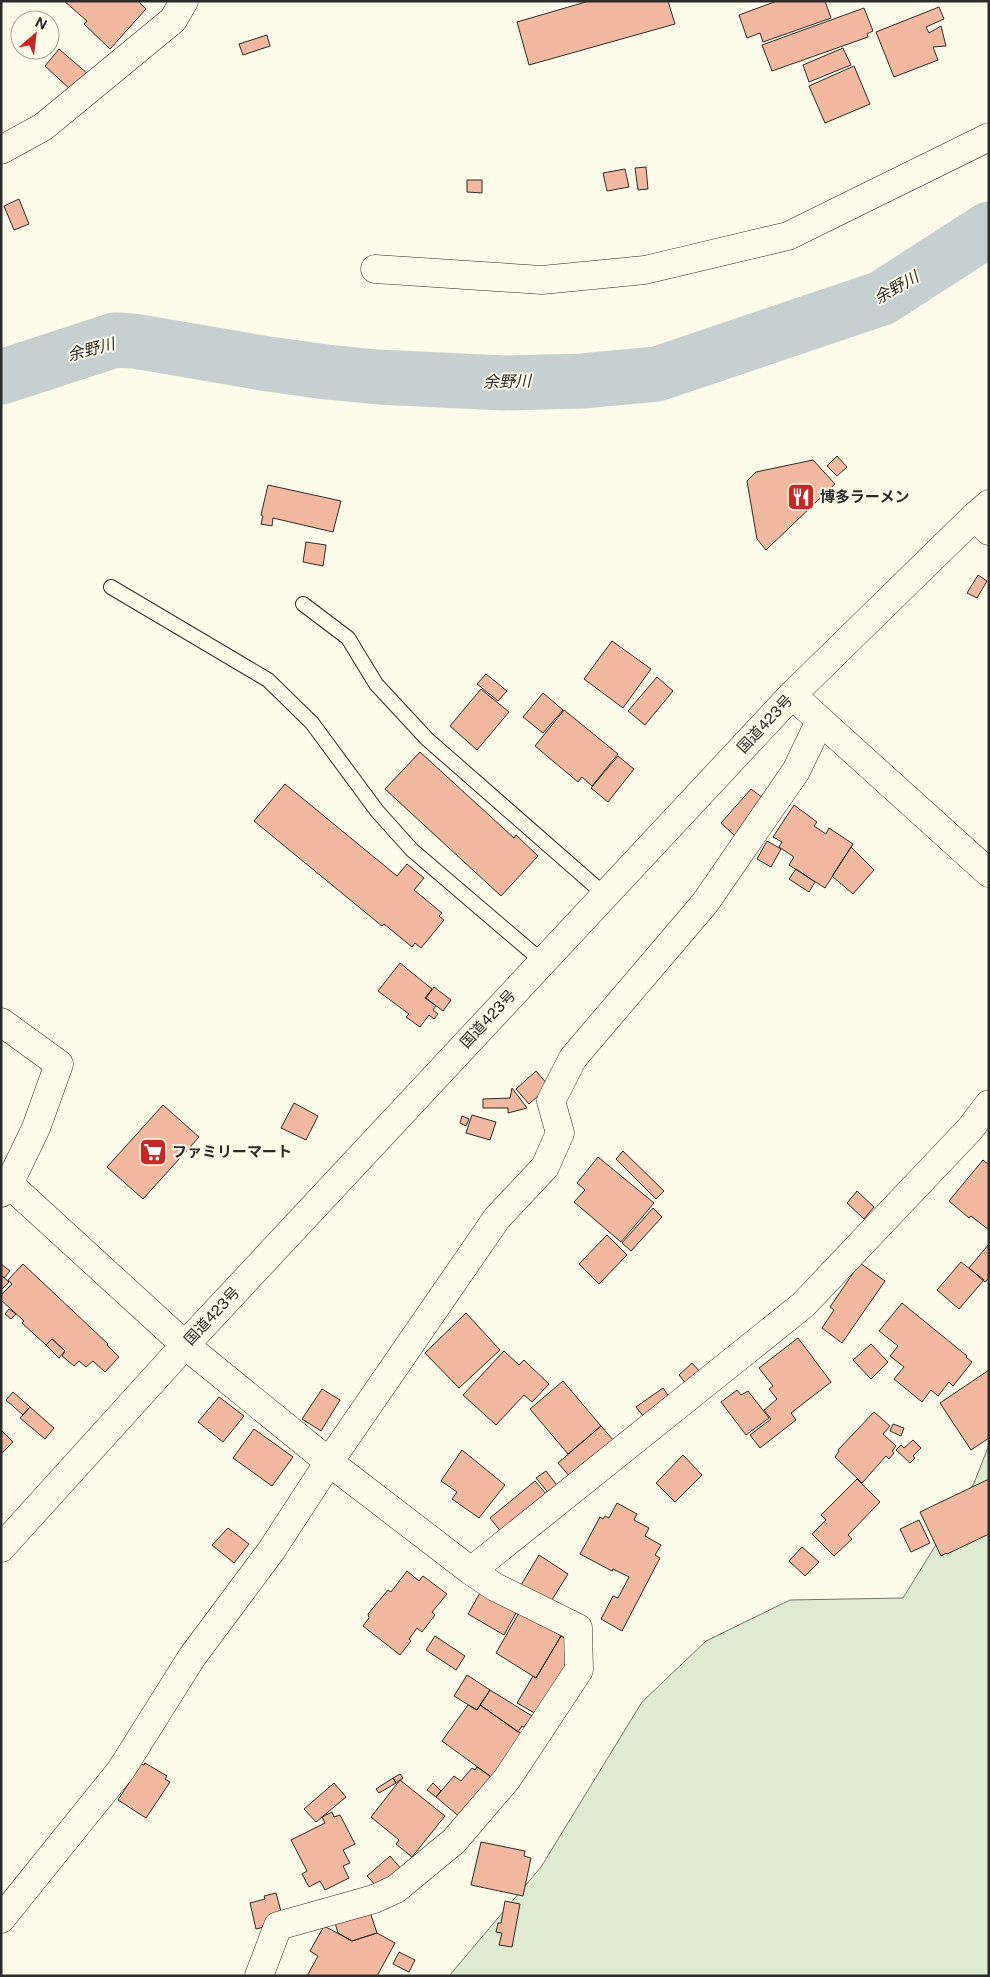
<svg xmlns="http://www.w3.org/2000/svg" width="990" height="1977" viewBox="0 0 990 1977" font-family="'Public Sans','Noto Sans JP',sans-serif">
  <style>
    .green { fill: #deebd1; stroke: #74746e }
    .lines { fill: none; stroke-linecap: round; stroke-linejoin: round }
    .river { stroke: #c7d0d0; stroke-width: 55 }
    .building { fill: #f2b8a0; stroke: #2b2b2b }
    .service-casing { stroke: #2b2b2b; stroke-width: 16 }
    .minor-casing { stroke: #2b2b2b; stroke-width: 29 }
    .trunk-casing { stroke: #2b2b2b; stroke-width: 29 }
    .service { stroke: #fdfbea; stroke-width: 14 }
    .minor { stroke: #fdfbea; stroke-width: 28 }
    .trunk { stroke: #fdfbea; stroke-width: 28 }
    .labels { text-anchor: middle; stroke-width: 4; stroke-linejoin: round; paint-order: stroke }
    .poi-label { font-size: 15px; font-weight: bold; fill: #2b2b2b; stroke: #fdfbea; text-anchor: start }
    .street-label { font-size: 15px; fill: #2b2b2b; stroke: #fdfbea }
    .water-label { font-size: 16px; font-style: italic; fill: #2b2b2b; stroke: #fdfbea }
  </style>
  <rect width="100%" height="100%" fill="#fdfbea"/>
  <!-- green -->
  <path class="green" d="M989,1445V1976H449L541,1867L642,1702L706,1641L790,1600L903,1598L974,1483Z"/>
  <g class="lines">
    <!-- river -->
    <path class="river" d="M1,377L115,340L134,341L262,363L326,372L378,377L504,383L582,381L657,374L882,298L989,229"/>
  </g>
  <!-- building -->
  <path class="building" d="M64,1H138L146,9L110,49L84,24L87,21Z
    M589,1H668L675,24L529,65L517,22Z
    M777,1H825L831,18L763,42L760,33L747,38L739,15Z
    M939,7L944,19L926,27L929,33L941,26L946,46L933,47L938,60L894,77L876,32Z
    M864,8L873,31L867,34L868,37L772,71L762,45Z
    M267,35L270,46L243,55L239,44Z
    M843,48L851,65L809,82L803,65Z
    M59,49L88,74L72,91L45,66Z
    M854,66L870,104L825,123L809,86Z
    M646,167L648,189L638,190L635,168Z
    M625,169L629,187L607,191L603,173Z
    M467,180H482V193L467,192Z
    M19,199L29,224L14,230L4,206Z
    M837,456L847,467L837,476L827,466Z
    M813,460L835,484L766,550L757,539L747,481L756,472Z
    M268,485L341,501L333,532L273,518L272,526L261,524L263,516L261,515Z
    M306,542L326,545L323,566L303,562Z
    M978,575L987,581L977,598L967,593Z
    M612,641L651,669L623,708L584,679Z
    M486,674L507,691L498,701L477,684Z
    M657,677L673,691L645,725L628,711Z
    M481,689L509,712L477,750L450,726Z
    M543,693L563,710L543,733L523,717Z
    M564,710L618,754L592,786L582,777L578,782L535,746Z
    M420,752L514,838L516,835L538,856L501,896L385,789Z
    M618,756L634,769L608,802L591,788Z
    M285,784L397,876L407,864L424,878L414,890L442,913L439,916L444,920L421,948L415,943L412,947L384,924L382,926L254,821Z
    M751,789L763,798L735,836L721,823Z
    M794,805L817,822L814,826L826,834L829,828L853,844L825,888L789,865L794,857L779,847L782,842L773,837Z
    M767,841L781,849L771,867L757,859Z
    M851,847L874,870L853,894L832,876Z
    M796,869L815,882L809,892L789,879Z
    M400,963L432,989L425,998L436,1006L433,1010L438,1014L434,1019L429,1015L420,1027L406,1017L409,1014L378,991Z
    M434,987L451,1000L443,1011L426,998Z
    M536,1071L549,1086L529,1104L516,1089Z
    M512,1088L527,1108L508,1113V1108H483V1099L510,1098Z
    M294,1103L318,1116L306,1140L281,1128Z
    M163,1105L199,1137L143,1199L107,1167Z
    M472,1115L496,1122L490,1140L466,1133Z
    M462,1116L469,1119L466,1126L460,1123Z
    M623,1151L664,1191L656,1199L616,1159Z
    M598,1157L654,1203L621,1242L574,1202L585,1190L577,1183Z
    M983,1160L989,1165V1230L971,1216L969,1218L949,1201Z
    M857,1191L874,1207L864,1219L847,1203Z
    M653,1208L662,1217L631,1251L622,1243Z
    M607,1235L627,1255L599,1284L579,1264Z
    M989,1244V1278L985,1282L969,1268Z
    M961,1262L984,1280L959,1309L937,1290Z
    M860,1263L885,1281L842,1343L822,1328L834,1310L830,1307Z
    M1,1264L10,1271L4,1278L1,1275Z
    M23,1264L108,1344L107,1345L119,1357L105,1372L93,1361L86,1367L79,1361L74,1366L62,1356L65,1351L52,1339L46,1345L22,1323L24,1321L1,1300V1295L12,1284L8,1280Z
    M1,1275L9,1282L1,1290Z
    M902,1303L967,1356L966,1357L972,1362L953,1386L949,1382L938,1396L931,1390L922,1402L894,1379L904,1367L890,1356L898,1346L879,1331Z
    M9,1309L16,1314L11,1319L5,1314Z
    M466,1313L500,1350L459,1388L425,1353Z
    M798,1338L831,1382L791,1413L796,1420L760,1448L750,1435L771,1419L764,1410L777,1399L769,1389L773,1386L759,1368Z
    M52,1339L65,1351L59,1358L46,1345Z
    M871,1344L888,1362L871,1379L853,1360Z
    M504,1351L519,1365L524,1360L549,1384L532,1402L524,1395L496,1425L463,1395Z
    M692,1363L701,1373L687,1385L679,1375Z
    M989,1370V1438L971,1450L940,1403Z
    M563,1381L601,1426L568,1454L530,1409Z
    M663,1388L670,1398L644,1417L636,1407Z
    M322,1389L340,1400L321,1431L302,1419Z
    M737,1390L741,1395L748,1391L769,1418L746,1435L721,1402Z
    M13,1392L30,1407L23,1415L6,1400Z
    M219,1397L244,1416L223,1442L198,1422Z
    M30,1407L54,1428L45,1439L20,1418Z
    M874,1412L890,1426L883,1434L896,1446L892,1451L894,1453L889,1459L886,1456L862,1483L835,1457L839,1451L838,1450Z
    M893,1424L904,1428L901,1436L890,1431Z
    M601,1426L614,1441L571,1478L558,1463Z
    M254,1429L293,1457L272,1486L233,1458Z
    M1,1430L13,1442L1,1454Z
    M913,1440L921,1448L913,1456L915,1458L910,1463L896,1450L901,1445L904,1448Z
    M462,1450L505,1485L479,1518L452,1499L457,1492L441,1481Z
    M683,1455L702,1475L675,1502L656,1483Z
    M546,1471L559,1488L550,1495L536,1478Z
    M857,1479L880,1502L848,1535L852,1539L834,1556L812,1534L826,1520L821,1515Z
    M989,1479V1534L947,1554L946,1553L941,1556L920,1512Z
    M535,1481L548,1496L502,1533L490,1518Z
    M617,1503L637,1514L634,1520L649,1528L645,1536L661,1545L655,1555L660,1558L622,1631L601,1619L613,1596L618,1598L629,1577L613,1569L612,1571L580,1554L600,1517L603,1519L605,1516L609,1518Z
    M919,1520L930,1543L911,1552L900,1529Z
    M228,1528L249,1544L234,1563L212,1545Z
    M802,1547L819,1562L805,1576L789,1561Z
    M539,1555L568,1574L550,1603L521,1585Z
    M407,1571L419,1581L423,1576L447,1594L432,1612L435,1615L422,1632L417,1628L409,1639L411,1641L400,1655L363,1626L369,1618L368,1614L388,1590L391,1592Z
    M481,1591L517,1611L504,1635L468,1614Z
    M520,1611L561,1636L536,1678L496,1653Z
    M435,1636L465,1656L456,1670L426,1650Z
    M561,1636L572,1643L568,1670L538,1715L517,1703L533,1676L536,1678Z
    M467,1675L490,1690L477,1710L454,1696Z
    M490,1690L532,1716L524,1727L522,1726L518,1732L480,1705Z
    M468,1705L477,1710L480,1705L523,1735L494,1779L442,1741Z
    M145,1763L167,1776L165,1779L170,1782L146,1818L118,1800L141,1764L144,1765Z
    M477,1767L494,1779L461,1818L436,1797L454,1776L461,1781L472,1768L475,1770Z
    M400,1774L403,1778L396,1783L393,1778Z
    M393,1778L396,1783L379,1793L376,1789Z
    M400,1780L445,1816L412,1857L396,1844L399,1840L371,1817Z
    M334,1783L346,1797L316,1822L304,1809Z
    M433,1783L441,1791L436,1797L427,1790Z
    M332,1812L334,1817L340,1815L355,1844L343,1850L350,1863L343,1866L349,1878L325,1890L320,1881L309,1887L302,1874L307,1871L291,1840L325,1823L322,1817Z
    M481,1842L525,1851L524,1856L531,1858L523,1896L471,1885Z
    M390,1856L403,1871L380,1890L367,1876Z
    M276,1893L282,1915L272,1925L256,1929L250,1903L265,1899L264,1896Z
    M505,1901L520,1904L512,1947L499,1945L502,1933L496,1932L498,1923H501Z
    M370,1912L377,1933L352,1941L338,1933L335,1923Z
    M324,1926L352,1941L377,1933L395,1943L377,1976H307L318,1956L310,1951Z
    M399,1952L415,1960L409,1972L393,1964Z"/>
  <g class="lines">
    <!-- service casing -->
    <g class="service-casing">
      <path id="service" d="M111,587L268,680L312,723L377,811L412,850L542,961
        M303,604L348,638L376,684L427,739L604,894"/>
    </g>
    <!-- minor casing -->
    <g class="minor-casing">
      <path id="minor" d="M1,150L43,127L173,20L184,1
        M375,269L542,280L645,270L788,236L989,137
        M974,517L989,531
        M792,695L989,873
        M1,1022L59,1064L36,1128L9,1184L1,1193
        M9,1184L185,1345L329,1462L471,1571L495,1587L578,1628L579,1670L507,1779L454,1841L396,1889L374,1899L278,1926L259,1976
        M471,1571L803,1305L970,1129L989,1104
        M1,1919L121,1770L192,1657L271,1551L329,1462L497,1218L545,1167L560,1133L551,1101L573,1058L705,903L796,771L820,721"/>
    </g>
    <!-- trunk casing -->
    <g class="trunk-casing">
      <path id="trunk" d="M1,1548L185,1345L792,695L974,517L989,504"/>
    </g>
    <!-- service -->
    <use href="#service" class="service"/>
    <!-- minor -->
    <use href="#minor" class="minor"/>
    <!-- trunk -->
    <use href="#trunk" class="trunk"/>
  </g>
  <!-- icons -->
  <defs>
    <g id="restaurant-square" transform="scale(1.4375)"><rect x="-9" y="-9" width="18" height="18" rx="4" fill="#c62828" stroke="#fdfbea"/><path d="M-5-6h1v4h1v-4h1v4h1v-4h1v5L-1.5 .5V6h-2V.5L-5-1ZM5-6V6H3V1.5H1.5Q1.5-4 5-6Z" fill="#fff"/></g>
    <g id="supermarket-square" transform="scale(1.4375)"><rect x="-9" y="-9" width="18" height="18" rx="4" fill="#c62828" stroke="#fdfbea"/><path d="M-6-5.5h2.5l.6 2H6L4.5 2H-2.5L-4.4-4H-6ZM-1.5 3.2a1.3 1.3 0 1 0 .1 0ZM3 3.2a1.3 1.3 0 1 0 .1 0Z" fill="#fff"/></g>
  </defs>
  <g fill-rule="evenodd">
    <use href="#restaurant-square" x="801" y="497"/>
    <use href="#supermarket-square" x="153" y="1152"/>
  </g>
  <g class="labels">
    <!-- poi labels -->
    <g class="poi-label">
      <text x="820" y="502">博多ラーメン</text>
      <text x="172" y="1157">ファミリーマート</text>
    </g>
    <!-- street labels -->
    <g class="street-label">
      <text transform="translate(765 724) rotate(-47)" y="5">国道423号</text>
      <text transform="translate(488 1019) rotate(-47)" y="5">国道423号</text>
      <text transform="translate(212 1316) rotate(-47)" y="5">国道423号</text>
    </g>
    <!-- water labels -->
    <g class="water-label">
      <text transform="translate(896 287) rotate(-30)" y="6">余野川</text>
      <text transform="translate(91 349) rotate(-15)" y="6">余野川</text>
      <text transform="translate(507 381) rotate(-1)" y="6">余野川</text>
    </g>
  </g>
  <!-- border -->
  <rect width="990" height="1977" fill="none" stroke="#2b2b2b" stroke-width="5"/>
  <!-- north arrow -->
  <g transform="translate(35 35) rotate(28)"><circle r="24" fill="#fdfbea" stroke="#a9a89e"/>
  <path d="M0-4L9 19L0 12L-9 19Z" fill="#c62828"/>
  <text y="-8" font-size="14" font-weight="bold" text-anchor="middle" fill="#2b2b2b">N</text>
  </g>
</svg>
